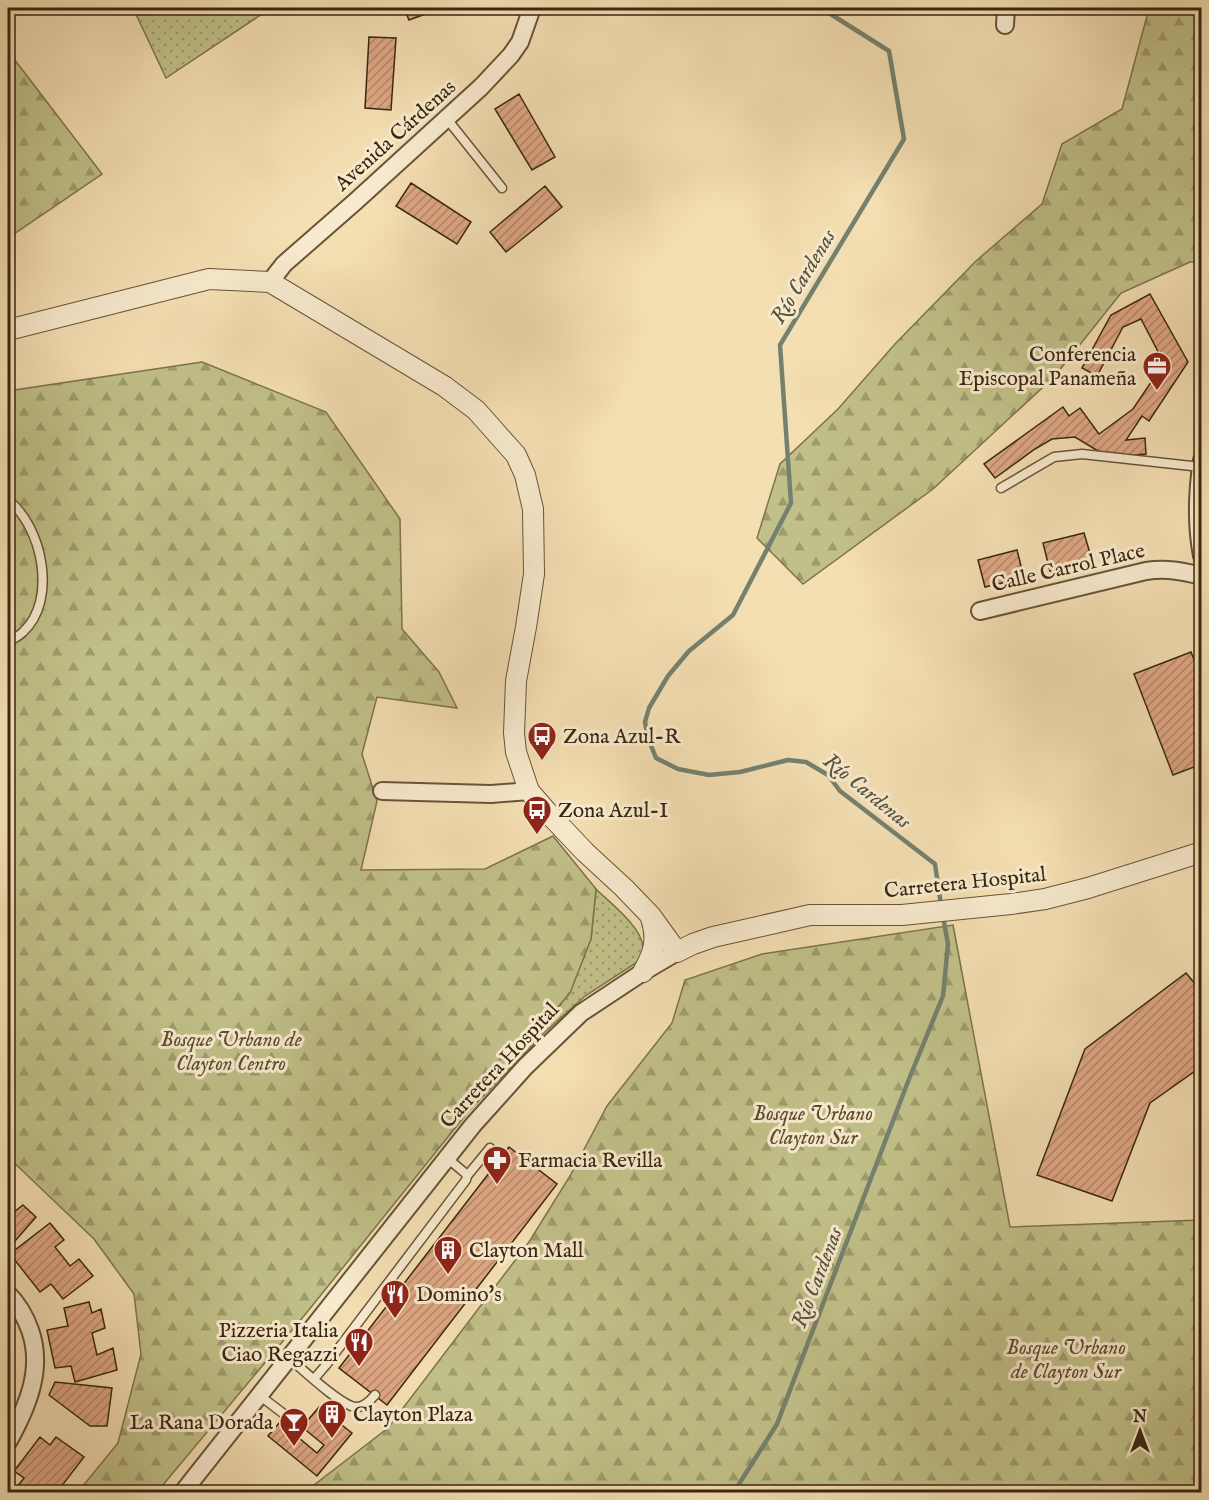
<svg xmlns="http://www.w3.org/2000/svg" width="1209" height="1500" viewBox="0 0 1209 1500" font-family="'IM FELL English',serif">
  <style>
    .grass { fill: url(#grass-dots); stroke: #7d734c; stroke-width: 1.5 }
    .forest { fill: url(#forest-firs); stroke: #7d734c; stroke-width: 1.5 }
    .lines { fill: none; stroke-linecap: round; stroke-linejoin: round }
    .stream { stroke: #74816f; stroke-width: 4.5 }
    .building { fill: url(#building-hatch); stroke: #392610; stroke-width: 1.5 }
    .service-casing { stroke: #685439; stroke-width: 11 }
    .minor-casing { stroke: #685439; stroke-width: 20 }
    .tertiary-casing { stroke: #685439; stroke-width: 22 }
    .service { stroke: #f8eace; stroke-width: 8 }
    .minor { stroke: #f8eace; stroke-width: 16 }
    .tertiary { stroke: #f8eace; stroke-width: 20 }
    .labels { text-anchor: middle; stroke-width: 6; stroke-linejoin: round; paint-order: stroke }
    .street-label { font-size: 21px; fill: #392610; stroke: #f8eace }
    .poi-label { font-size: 21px; fill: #392610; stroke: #f8eace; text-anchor: start }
    .park-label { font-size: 21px; font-style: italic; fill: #5b4c2e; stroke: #f8eace }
    .water-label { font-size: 22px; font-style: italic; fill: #57533f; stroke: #f8eace }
  </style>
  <defs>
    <pattern id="grass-dots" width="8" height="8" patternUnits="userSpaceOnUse" patternTransform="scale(1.5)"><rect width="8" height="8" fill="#c1c088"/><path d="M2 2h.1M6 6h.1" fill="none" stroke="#9e9c6e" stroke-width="1.8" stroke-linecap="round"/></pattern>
    <pattern id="forest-firs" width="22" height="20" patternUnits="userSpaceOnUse" patternTransform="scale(1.5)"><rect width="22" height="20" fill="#c1c088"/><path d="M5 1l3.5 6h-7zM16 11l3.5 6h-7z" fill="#9e9c6e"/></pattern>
    <pattern id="building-hatch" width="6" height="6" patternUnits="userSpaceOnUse" patternTransform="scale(1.5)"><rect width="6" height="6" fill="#dfa784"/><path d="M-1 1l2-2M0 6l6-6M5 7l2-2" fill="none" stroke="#b6886b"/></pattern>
  </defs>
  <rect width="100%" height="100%" fill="#f4dfb3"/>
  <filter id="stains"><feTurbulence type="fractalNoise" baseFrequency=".00333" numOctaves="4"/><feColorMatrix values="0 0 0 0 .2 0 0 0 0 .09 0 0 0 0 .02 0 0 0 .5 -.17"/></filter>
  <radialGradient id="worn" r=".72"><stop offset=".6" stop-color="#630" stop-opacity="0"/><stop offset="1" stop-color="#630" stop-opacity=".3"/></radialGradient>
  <!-- grass -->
  <path class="grass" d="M133,8H271L166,78Z
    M596,889C610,903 642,927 643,947C644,953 641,956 639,961L585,996L545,1032L469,1111L485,1091L591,939Z"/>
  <!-- forest -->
  <path class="forest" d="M1159,8H1201V262H1190L1121,293L1055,376L933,489L803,584L757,538L780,464L838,409L895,344L976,261L1042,204L1062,144L1122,109L1148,12Z
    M8,51L102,174L8,238Z
    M202,362L326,412L400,519L402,629L439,672L457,708L377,697L362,754L377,801L361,870L485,869L553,836L596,889L591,939L570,993L485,1091L308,1311L157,1492H78L118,1443L141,1354L134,1294L94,1239L8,1157V391Z
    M953,925L1010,1227L1201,1220V1492H305L388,1428L529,1242L570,1176L607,1106L672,1023L685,980L762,954Z"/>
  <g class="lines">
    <!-- stream -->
    <path class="stream" d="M821,8L889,51L904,139L780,345L791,503L733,615L689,651L668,676L649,708L645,722L648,738L656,758L678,769L709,775L740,772L788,760L806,762L828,775L840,791L935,864L941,905
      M734,1492L777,1424L909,1079L943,996L948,944L943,916"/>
  </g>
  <!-- building -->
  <path class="building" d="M404,8H442L409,20Z
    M369,37L396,38L391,110L365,108Z
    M519,94L555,157L532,170L495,109Z
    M411,183L471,222L457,244L396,206Z
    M545,186L562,207L506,252L490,232Z
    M1150,294L1188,362L1149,421L1142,416L1126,440L1145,438L1146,454L1124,456L1098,451L1075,437L1052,439L1035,449L995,478L984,464L1063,407L1069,416L1080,408L1099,434L1133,409L1164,363L1141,319L1123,327L1097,376L1082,368L1111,315Z
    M1084,533L1092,560L1050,571L1043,543Z
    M1017,550L1024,578L985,587L978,560Z
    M1191,652L1202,680V764L1173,775L1134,674Z
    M1186,973L1202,992V1066L1150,1103L1112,1201L1037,1175L1085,1049Z
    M509,1147L557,1184L387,1405L339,1368Z
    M23,1205L36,1217L8,1249V1216H9Z
    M50,1223L64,1240L55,1247L70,1266L79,1259L93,1276L63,1299L51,1284L40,1292L10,1254Z
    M89,1302L92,1313L101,1309L105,1328L92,1333L97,1355L113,1348L117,1370L75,1382L71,1366L55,1368L47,1330L68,1326L64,1308Z
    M55,1382L112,1388L107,1426H90L49,1395Z
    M319,1407L352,1433L317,1476L268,1436L280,1422L317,1453L324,1445L302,1427Z
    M40,1437L50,1445L56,1437L84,1457L57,1492H13L24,1478L14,1471Z"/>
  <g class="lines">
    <!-- service casing -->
    <g class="service-casing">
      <path id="service" d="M447,119L502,188
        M1202,328V331
        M1001,488L1054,457L1082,454L1201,467
        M8,500C42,526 58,600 23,632C19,636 13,639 8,642
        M467,1176L490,1148
        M289,1358C302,1369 340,1405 355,1407C363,1408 370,1401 375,1395
        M314,1379L326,1365L466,1180L467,1176L465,1173L447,1158
        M259,1395L297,1424"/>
    </g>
    <!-- minor casing -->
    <g class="minor-casing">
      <path id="minor" d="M1005,25L1006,8
        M270,282L284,264L356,201L481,87L511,55L520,42L532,8
        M1202,460C1197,492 1196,524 1202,556
        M980,611L1146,571C1167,568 1181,571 1202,576
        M382,791L491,794L529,791
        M8,1294C18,1304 25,1316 30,1330C44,1369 27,1408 8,1442
        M183,1492L473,1125L525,1067L581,1013L643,972L677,952"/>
    </g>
    <!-- tertiary casing -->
    <g class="tertiary-casing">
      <path id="tertiary" d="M8,330L209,279L270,282L444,386L476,410L516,455L525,475L533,509L534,574L526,627L516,681L514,733L516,752L529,791L549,814L585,852L624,888L651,916L677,952L693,944L713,937L810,915H902L1011,904L1045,899L1088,888L1202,852
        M643,972C654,953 658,940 651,918"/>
    </g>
    <!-- service -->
    <use href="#service" class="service"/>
    <!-- minor -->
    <use href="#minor" class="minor"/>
    <!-- tertiary -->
    <use href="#tertiary" class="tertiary"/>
  </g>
  <!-- icons -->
  <defs>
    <g id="office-pin" transform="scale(1.5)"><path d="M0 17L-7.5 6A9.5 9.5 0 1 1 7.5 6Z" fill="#8f2418" stroke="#f8eace"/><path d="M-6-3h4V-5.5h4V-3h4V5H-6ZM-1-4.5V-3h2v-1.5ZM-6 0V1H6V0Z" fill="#fff"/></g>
    <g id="bus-pin" transform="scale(1.5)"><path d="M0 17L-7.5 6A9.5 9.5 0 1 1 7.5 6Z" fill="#8f2418" stroke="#f8eace"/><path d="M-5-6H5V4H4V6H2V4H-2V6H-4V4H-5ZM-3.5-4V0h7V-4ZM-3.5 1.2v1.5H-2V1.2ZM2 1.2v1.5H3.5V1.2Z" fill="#fff"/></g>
    <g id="pharmacy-pin" transform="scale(1.5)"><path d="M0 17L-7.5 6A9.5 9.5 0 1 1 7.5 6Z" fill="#8f2418" stroke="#f8eace"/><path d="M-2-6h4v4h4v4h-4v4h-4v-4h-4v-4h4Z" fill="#fff"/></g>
    <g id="building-pin" transform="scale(1.5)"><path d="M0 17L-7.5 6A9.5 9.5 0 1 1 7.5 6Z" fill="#8f2418" stroke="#f8eace"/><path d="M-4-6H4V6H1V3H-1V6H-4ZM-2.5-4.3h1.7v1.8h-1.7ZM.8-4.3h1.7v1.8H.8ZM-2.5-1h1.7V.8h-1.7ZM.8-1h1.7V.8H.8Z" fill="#fff"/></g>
    <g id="restaurant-pin" transform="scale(1.5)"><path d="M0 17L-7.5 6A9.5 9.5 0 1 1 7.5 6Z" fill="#8f2418" stroke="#f8eace"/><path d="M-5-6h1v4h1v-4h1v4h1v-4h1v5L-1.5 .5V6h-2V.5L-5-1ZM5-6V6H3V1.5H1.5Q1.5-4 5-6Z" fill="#fff"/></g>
    <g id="bar-pin" transform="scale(1.5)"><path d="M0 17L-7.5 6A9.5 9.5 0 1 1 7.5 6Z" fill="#8f2418" stroke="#f8eace"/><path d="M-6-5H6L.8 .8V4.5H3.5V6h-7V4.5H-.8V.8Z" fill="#fff"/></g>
  </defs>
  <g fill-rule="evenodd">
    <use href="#office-pin" x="1157" y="366"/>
    <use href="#bus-pin" x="542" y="736"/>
    <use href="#bus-pin" x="537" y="810"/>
    <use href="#pharmacy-pin" x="497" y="1160"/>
    <use href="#building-pin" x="448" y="1250"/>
    <use href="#restaurant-pin" x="395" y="1294"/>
    <use href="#restaurant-pin" x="359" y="1342"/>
    <use href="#building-pin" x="332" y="1414"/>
    <use href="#bar-pin" x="294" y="1422"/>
  </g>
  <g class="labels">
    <!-- street labels -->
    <g class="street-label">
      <text transform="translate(395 135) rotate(-42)" y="7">Avenida Cárdenas</text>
      <text transform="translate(1068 567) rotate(-13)" y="7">Calle Carrol Place</text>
      <text transform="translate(965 882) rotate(-6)" y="7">Carretera Hospital</text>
      <text transform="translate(499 1065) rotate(-47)" y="7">Carretera Hospital</text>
    </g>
    <!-- poi labels -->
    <g class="poi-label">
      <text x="1136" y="361" text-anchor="end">Conferencia<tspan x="1136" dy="24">Episcopal Panameña</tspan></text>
      <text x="563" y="743">Zona Azul-R</text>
      <text x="558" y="817">Zona Azul-I</text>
      <text x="518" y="1167">Farmacia Revilla</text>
      <text x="469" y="1257">Clayton Mall</text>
      <text x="416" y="1301">Domino's</text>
      <text x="338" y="1337" text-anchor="end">Pizzeria Italia<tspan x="338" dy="24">Ciao Regazzi</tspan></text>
      <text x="353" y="1421">Clayton Plaza</text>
      <text x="273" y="1429" text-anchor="end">La Rana Dorada</text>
    </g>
    <!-- park labels -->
    <g class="park-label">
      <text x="231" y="1046">Bosque Urbano de<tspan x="231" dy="24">Clayton Centro</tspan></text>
      <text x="813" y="1120">Bosque Urbano<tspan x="813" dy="24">Clayton Sur</tspan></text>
      <text x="1066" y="1354">Bosque Urbano<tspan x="1066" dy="24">de Clayton Sur</tspan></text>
    </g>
    <!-- water labels -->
    <g class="water-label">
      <text transform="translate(802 276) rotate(-59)" y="8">Río Cardenas</text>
      <text transform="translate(868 790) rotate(39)" y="8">Río Cardenas</text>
      <text transform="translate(816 1277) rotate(-69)" y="8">Río Cardenas</text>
    </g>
  </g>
  <!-- margin -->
  <rect width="1209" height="1500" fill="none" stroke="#f4dfb3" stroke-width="30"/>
  <rect x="9" y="9" width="1191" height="1482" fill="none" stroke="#392610" stroke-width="3"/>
  <rect x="15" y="15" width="1179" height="1470" fill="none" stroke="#392610" stroke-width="1.5"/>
  <!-- north arrow -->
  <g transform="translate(1140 1431)" stroke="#f8eace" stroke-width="4.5" paint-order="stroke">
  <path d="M0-4.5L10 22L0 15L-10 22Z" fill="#392610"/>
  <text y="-9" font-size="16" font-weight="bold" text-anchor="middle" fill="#392610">N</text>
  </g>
  <rect width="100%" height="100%" filter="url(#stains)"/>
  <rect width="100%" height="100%" fill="url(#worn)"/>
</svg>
